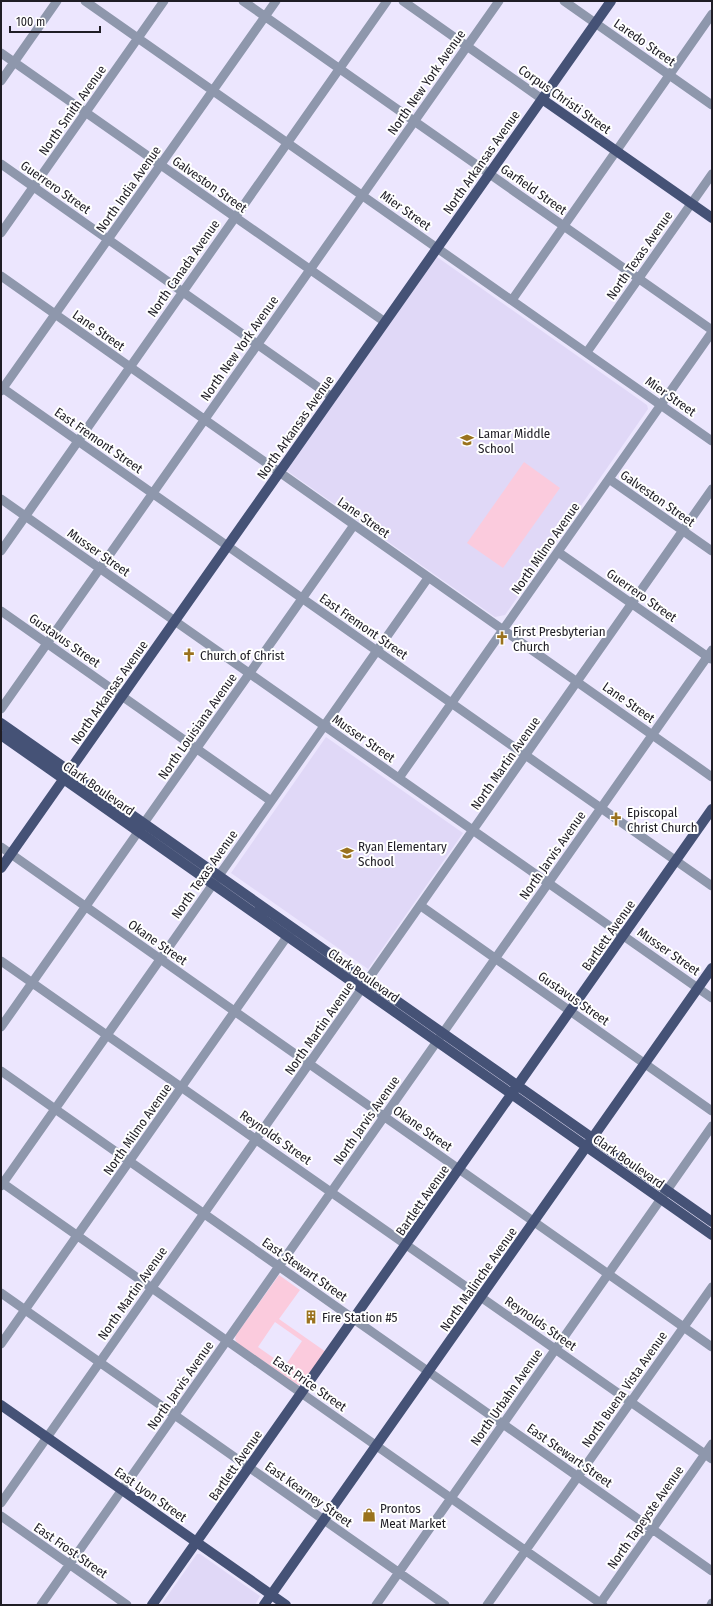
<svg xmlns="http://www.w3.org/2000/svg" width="713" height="1606" viewBox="0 0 713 1606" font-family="'Fira Sans Condensed',sans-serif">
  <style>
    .built { fill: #e0d8f7 }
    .green { fill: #fbcbdd; fill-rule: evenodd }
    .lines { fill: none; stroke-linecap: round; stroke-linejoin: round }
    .minor { stroke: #8e97ac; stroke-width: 9 }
    .major { stroke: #455276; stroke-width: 10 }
    .labels { text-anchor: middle; stroke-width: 4; stroke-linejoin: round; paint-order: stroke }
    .street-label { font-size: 13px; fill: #1f1d25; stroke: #fff }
    .poi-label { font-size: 13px; fill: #1f1d25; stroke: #fff; text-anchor: start }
  </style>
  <rect width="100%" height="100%" fill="#ece6fe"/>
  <!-- built -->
  <path class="built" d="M437,257L647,405L648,409L505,615L495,617L286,470Z
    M326,737L463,833L368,969L231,873Z
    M197,1554H200L260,1596L255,1605H161Z"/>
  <!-- green -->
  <path class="green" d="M524,462L560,488L503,568L467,543Z
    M279,1275L300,1290L279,1319L326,1352L301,1385H298L237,1343L235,1339L236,1335ZM275,1322L302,1341L285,1366L258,1347Z"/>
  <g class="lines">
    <!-- minor -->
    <path class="minor" d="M85,1L712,441
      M243,1L712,330
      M403,1L542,99
      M564,1L712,105
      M1,53L385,322
      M1,81L57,1
      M1,164L332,397
      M1,233L164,1
      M1,276L712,777
      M512,300L712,14
      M587,352L712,174
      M1,387L712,886
      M1,391L276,1
      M609,479L712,551
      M1,499L712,998
      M1,551L387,1
      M558,552L711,659
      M1,611L271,801
      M1,709L499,1
      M399,778L712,332
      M144,823L354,525
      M1,847L712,1347
      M421,906L712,1111
      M1,961L712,1459
      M1,1027L138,832
      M1,1071L712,1571
      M1,1182L603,1605
      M1,1186L428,578
      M1,1293L445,1605
      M1,1344L291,931
      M1,1503L712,489
      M1,1516L127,1605
      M41,1605L712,650
      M376,1605L712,1126
      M487,1605L712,1287
      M599,1605L712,1444
      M711,1605L712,1603"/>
    <!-- major -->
    <path class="major" d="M542,99L712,218
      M1,723L712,1222
      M1,735L712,1235
      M1,868L611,1
      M1,1405L286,1605
      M152,1605L712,809
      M264,1605L712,968"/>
  </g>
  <!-- icons -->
  <defs>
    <g id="school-bare" transform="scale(1.08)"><path d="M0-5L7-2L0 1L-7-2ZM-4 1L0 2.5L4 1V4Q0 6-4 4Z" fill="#9a721e" stroke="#fff" stroke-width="2.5" paint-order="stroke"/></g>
    <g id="church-bare" transform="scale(1.08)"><path d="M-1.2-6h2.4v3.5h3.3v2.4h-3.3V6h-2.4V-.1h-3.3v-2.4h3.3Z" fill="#9a721e" stroke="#fff" stroke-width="2.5" paint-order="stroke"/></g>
    <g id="building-bare" transform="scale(1.08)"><path d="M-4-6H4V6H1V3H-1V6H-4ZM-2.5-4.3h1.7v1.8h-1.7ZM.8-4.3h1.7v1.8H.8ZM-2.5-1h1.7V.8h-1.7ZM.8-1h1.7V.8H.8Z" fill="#9a721e" stroke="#fff" stroke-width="2.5" paint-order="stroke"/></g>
    <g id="shop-bare" transform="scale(1.08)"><path d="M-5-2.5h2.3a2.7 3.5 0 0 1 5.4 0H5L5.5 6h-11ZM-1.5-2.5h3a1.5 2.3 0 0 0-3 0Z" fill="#9a721e" stroke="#fff" stroke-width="2.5" paint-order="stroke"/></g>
  </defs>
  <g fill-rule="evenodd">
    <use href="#school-bare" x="467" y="440"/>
    <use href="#church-bare" x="502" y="638"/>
    <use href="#church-bare" x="189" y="655"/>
    <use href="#church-bare" x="616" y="819"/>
    <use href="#school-bare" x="347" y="853"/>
    <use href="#building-bare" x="311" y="1317"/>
    <use href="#shop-bare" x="369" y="1515"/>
  </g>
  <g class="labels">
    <!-- street labels -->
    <g class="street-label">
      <text transform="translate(645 42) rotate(35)" y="5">Laredo Street</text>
      <text transform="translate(426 82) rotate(-55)" y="5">North New York Avenue</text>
      <text transform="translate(565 99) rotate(35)" y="5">Corpus Christi Street</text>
      <text transform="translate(72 110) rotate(-55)" y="5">North Smith Avenue</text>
      <text transform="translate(481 162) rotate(-55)" y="5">North Arkansas Avenue</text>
      <text transform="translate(210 184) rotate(35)" y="5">Galveston Street</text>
      <text transform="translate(56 187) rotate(35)" y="5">Guerrero Street</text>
      <text transform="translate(128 189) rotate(-55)" y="5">North India Avenue</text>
      <text transform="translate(534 189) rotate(35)" y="5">Garfield Street</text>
      <text transform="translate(406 210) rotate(35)" y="5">Mier Street</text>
      <text transform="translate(639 255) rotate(-55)" y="5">North Texas Avenue</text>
      <text transform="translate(183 268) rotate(-55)" y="5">North Canada Avenue</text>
      <text transform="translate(99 330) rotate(35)" y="5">Lane Street</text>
      <text transform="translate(239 348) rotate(-55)" y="5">North New York Avenue</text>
      <text transform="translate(671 396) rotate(35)" y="5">Mier Street</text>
      <text transform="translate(295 427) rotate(-55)" y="5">North Arkansas Avenue</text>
      <text transform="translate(99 440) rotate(35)" y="5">East Fremont Street</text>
      <text transform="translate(658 498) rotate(35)" y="5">Galveston Street</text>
      <text transform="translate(364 517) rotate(35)" y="5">Lane Street</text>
      <text transform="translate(545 548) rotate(-55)" y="5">North Milmo Avenue</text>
      <text transform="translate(99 552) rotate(35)" y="5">Musser Street</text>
      <text transform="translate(642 595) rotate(35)" y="5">Guerrero Street</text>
      <text transform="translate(364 626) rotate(35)" y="5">East Fremont Street</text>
      <text transform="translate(65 640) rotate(35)" y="5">Gustavus Street</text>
      <text transform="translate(109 692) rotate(-55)" y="5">North Arkansas Avenue</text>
      <text transform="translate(629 702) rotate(35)" y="5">Lane Street</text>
      <text transform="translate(197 726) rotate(-55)" y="5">North Louisiana Avenue</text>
      <text transform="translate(364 738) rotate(35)" y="5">Musser Street</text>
      <text transform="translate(505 763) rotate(-55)" y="5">North Martin Avenue</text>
      <text transform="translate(99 788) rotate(35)" y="5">Clark Boulevard</text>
      <text transform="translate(552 855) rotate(-55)" y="5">North Jarvis Avenue</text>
      <text transform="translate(204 874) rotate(-55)" y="5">North Texas Avenue</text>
      <text transform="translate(608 935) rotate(-55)" y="5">Bartlett Avenue</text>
      <text transform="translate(158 942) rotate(35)" y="5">Okane Street</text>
      <text transform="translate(669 951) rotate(35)" y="5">Musser Street</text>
      <text transform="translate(364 975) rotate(35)" y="5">Clark Boulevard</text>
      <text transform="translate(574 998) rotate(35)" y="5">Gustavus Street</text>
      <text transform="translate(319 1028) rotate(-55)" y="5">North Martin Avenue</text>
      <text transform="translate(366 1120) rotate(-55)" y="5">North Jarvis Avenue</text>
      <text transform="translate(423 1128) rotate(35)" y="5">Okane Street</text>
      <text transform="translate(137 1129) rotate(-55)" y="5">North Milmo Avenue</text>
      <text transform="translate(276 1137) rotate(35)" y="5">Reynolds Street</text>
      <text transform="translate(629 1161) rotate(35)" y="5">Clark Boulevard</text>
      <text transform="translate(422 1200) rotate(-55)" y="5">Bartlett Avenue</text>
      <text transform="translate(305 1269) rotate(35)" y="5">East Stewart Street</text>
      <text transform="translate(478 1279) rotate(-55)" y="5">North Malinche Avenue</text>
      <text transform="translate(132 1293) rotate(-55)" y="5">North Martin Avenue</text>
      <text transform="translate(541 1323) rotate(35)" y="5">Reynolds Street</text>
      <text transform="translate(310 1383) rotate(35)" y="5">East Price Street</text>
      <text transform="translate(180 1385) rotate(-55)" y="5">North Jarvis Avenue</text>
      <text transform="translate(624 1389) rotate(-55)" y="5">North Buena Vista Avenue</text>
      <text transform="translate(506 1397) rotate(-55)" y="5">North Urbahn Avenue</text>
      <text transform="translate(570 1455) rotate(35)" y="5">East Stewart Street</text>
      <text transform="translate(235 1465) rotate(-55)" y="5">Bartlett Avenue</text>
      <text transform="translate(151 1494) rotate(35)" y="5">East Lyon Street</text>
      <text transform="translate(309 1494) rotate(35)" y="5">East Kearney Street</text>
      <text transform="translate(645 1517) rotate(-55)" y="5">North Tapeyste Avenue</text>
      <text transform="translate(71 1550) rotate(35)" y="5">East Frost Street</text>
    </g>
    <!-- poi labels -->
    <g class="poi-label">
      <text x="478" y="438">Lamar Middle<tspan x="478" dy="15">School</tspan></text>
      <text x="513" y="636">First Presbyterian<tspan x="513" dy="15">Church</tspan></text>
      <text x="200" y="660">Church of Christ</text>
      <text x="627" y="817">Episcopal<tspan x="627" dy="15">Christ Church</tspan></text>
      <text x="358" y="851">Ryan Elementary<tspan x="358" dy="15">School</tspan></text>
      <text x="322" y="1322">Fire Station #5</text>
      <text x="380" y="1513">Prontos<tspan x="380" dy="15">Meat Market</tspan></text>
    </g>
  </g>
  <!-- border -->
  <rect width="713" height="1606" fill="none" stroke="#1f1d25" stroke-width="4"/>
  <!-- scale -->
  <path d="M10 26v6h90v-6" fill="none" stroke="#1f1d25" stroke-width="2"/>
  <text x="16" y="26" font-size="12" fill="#1f1d25" stroke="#ffffff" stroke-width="3" paint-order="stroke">100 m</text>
</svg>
